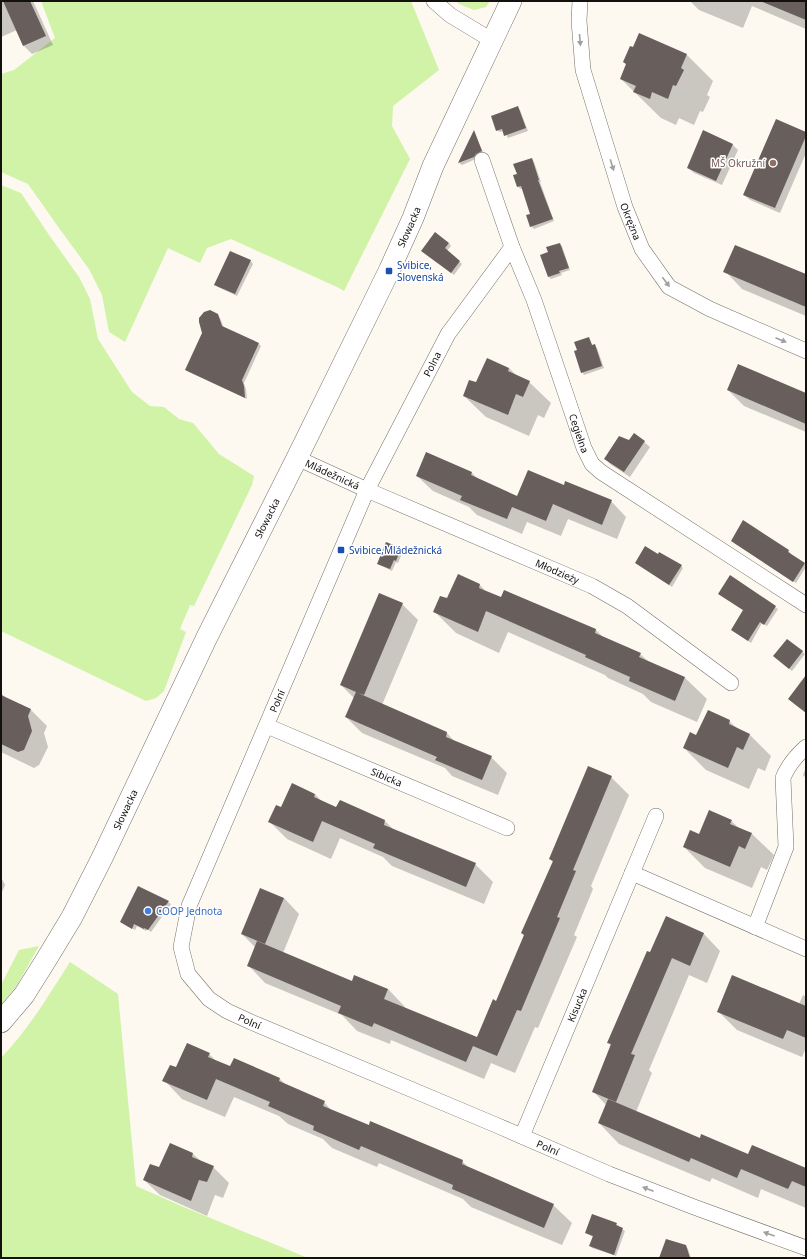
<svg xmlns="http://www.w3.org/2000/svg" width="807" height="1259" viewBox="0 0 807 1259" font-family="'Noto Sans',sans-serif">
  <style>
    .green { fill: #d0f3a7 }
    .shadow { fill: #0003 }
    .building { fill: #685f5c }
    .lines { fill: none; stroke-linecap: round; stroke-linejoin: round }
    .street-casing { stroke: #757069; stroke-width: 16 }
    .secondary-casing { stroke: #757069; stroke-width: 22 }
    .street { stroke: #fff; stroke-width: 15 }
    .secondary { stroke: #fff; stroke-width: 21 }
    .oneway { fill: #a1a09f }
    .education-dot { fill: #8d6e63; stroke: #fff; stroke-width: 1.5 }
    .transit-dot { fill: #1a4fb4; stroke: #fff; stroke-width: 1.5 }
    .shop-dot { fill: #3f7fe0; stroke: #fff; stroke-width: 1.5 }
    .labels { text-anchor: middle; stroke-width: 3; stroke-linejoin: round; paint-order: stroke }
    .education-label { font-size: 10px; fill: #785e54; stroke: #fff; text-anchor: end }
    .street-label { font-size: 10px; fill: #13110e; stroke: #fff }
    .transit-label { font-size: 10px; fill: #164399; stroke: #fff; text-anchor: start }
    .shop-label { font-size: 10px; fill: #366cbe; stroke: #fff; text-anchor: start }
  </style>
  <rect width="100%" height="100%" fill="#fdf8f0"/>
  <!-- green -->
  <path class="green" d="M41,1H411L439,70L393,106L392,126L410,159L344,291L337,287L231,239L207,248L200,263L168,248L125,342L109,332L102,295L89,269L59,228L28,184L1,172V74L14,70L55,38Z
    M455,1H490L486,7L474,10L459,4Z
    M1,185L21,193L49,235L79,277L90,299L98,339L132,392L150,406L164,407L179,419L193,423L219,454L254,476L252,485L194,606L190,605L180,629L186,632L164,691L156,698L146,701L1,631Z
    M39,946L17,985L1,1005V985L19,950Z
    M70,962L118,994L136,1186L186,1208L308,1258H1V1058C28,1030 49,995 70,962Z"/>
  <!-- shadow -->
  <path class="shadow" d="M1,1H33L53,45L32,54L24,46L17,30L1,37Z
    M690,1H806V29L752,6L743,28L699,10Z
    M687,55L713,81L707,95L710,97L703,112L700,111L694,125L679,118L676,125L661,118L621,79Z
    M518,108L520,110L528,131L508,138L504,131L500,132L497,130Z
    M474,132L484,154L476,159L462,165L459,163Z
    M806,133V153L780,213L750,200L744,195Z
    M732,144L738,150L722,185L694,173L688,168Z
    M532,159L534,162L541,182H540L554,221L534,229L531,226V215L523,188L520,189L518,186V175Z
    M449,243L451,246L447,251L462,264L454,275L425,253Z
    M559,244L562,246L570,270L561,273L562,275L551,279L549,277V253Z
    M231,252L251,261L253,264L237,296L218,287L215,285Z
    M725,271L806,276V316L742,289Z
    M217,315L220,318L224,328L259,344L261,346L244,383L246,389L247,399L189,372L186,370L203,333Z
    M588,338L593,346H595L597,348L604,368L584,375L582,372L578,351Z
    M509,368L517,376L529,382L551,403L544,418L538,415L529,436L486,417L464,396L476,384Z
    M728,390L806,394V432L744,406Z
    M629,441L644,442L650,447L630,477L610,464L605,458Z
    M427,453L472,473L479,480L518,497L564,486L611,501L626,517L617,539L568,519L561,536L527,522L522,534L477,515L469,507L433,491L417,476Z
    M744,522L789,551L791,554L790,555L806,565V567L796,583L734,543Z
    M387,543L401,549L403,551L398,563L396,562L392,571L378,564Z
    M636,563L681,566L683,568L672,587Z
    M730,577L778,609L767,626L762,623L751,643L735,632L744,611L722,596Z
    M480,585L487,593L502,598L505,591L596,630L604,638L640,654L649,662L685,678L707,699L697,722L651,702L643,694L608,678L605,675L508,632L499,653L456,633L435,612L447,600Z
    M402,604L418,620L382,705L447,733L455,742L491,757L507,773L498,795L452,776L445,768L362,733L346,717L354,698L341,685Z
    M787,640L805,654L792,671L774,656Z
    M1,693L6,698L31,710L47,726L44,733L48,747L39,765L34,768L1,752Z
    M729,721L738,729L750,735L771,756L765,771L758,768L749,789L706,770L684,748L697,736Z
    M806,767V778L803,775Z
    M611,777L629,795L591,886L593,889L574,935L577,937L538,1028L535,1027L515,1073L491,1063L484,1079L391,1040L390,1044L357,1031L342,1015L265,983L248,965L255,947L242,934L284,898L299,914L283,953L352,983L388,989L405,1007V1008L477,1039L497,1002L525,936L553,862L550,859Z
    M315,794L323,803L336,808L385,821L394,830L475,864L493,882L484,904L392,866L383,857L340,838L331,859L287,839L270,822L281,808Z
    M731,821L739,828L752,834L774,855L767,870L761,867L752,888L705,868L684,847L700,836Z
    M1,877L5,885L1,894Z
    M168,902L171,904L151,932L147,929L146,931L137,926L135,930L121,922Z
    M703,933L720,951L707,983L689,975L649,1070L652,1073L636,1112L700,1139L749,1156L806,1168V1208L761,1189L758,1198L712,1178L710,1182L619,1144L599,1123L606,1105L593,1091L611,1046L608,1042L651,954Z
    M803,995L806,997V1048L802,1057L737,1030L718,1011L799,1004Z
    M209,1054L217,1062L231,1067L280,1079L287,1086L324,1102L332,1111L369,1127L462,1161L470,1169L553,1205L572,1223L562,1245L471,1207L463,1199L379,1163L377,1167L332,1148L323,1139L288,1124L279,1116L234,1097L225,1117L182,1099L164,1080L176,1069Z
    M193,1154L201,1161L213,1167L229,1183L223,1198L215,1195L207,1216L160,1195L144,1180L160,1169Z
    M616,1224L619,1226L618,1227L625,1231L616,1256L592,1248L590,1246L593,1237L586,1233Z
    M686,1246L688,1249L691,1258H660Z"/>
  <!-- building -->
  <path class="building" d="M3,1H30L46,36L23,46Z
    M760,1H806V20Z
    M639,33L687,54L681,68L684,70L676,86L673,85L668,99L652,92L650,99L633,92L636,86L620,79L626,64L623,62L630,46L633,47Z
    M518,106L526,128L504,136L502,129L496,131L491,116Z
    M776,119L806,132V136L775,208L743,195Z
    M474,130L482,151L476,154L474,157L458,163Z
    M703,130L733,144L716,181L687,168Z
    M532,158L539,180H538L553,219L530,227L526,215L530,214L521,186L517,187L513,175L517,174L513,164Z
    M435,232L449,243L445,248L460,261L451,273L421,251Z
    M560,243L569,268L559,271L560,273L548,277L540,255L548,252L546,247Z
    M735,245L806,274V307L723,272Z
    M230,251L251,260L235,294L214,285Z
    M210,310L218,314L222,326L259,343L242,380L244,386L245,398L185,370L202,333L199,322V318L204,312Z
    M589,337L592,345L595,344L602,366L581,373L574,351L577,350L574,342Z
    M487,358L509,368L508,371L530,381L523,397L516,394L508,415L463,396L469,380L476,382Z
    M738,364L806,393V424L727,390Z
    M634,433L645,441L624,472L604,459L619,436L629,440Z
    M426,452L472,472L471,475L517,496L528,470L564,485L565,481L612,500L602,525L553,504L546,521L512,507L507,519L460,500L462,496L416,476Z
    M743,520L789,550L788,552L805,563L793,582L731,541Z
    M386,542L401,548L396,561L394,560L390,569L377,564Z
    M645,546L658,554L659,552L682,565L669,585L635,563Z
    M458,574L480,584L479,588L501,597L504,590L596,629L595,633L641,653L639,657L685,677L675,701L629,681L630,677L585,657L586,655L486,611L478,632L433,612L440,596L447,598Z
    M730,575L776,606L764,625L760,622L748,641L731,630L743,610L718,594Z
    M379,593L403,603L364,695L358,693L447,732L446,737L492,756L482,780L435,760L437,757L345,717L356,692L340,685Z
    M787,639L803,651L789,669L773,656Z
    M806,675V713L788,699Z
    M1,695L31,709L28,716L32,731L24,750L18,752L1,744Z
    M708,710L730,720L729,724L750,734L743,750L737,747L728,768L683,748L690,732L696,735Z
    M588,766L612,776L573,870L576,871L557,917L560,918L521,1011L517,1010L497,1056L473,1046L466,1062L374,1023L372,1027L338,1013L341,1006L247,966L257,941L352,981L354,975L388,989L384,999L477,1037L493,999L496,1001L524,935L521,933L553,861L549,859Z
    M292,783L315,794L314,797L336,807L340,800L385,820L384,825L476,863L466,887L373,848L375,844L322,821L313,842L268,822L276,805L281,807Z
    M709,810L732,820L730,824L752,833L745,849L739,846L730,867L683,847L690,830L699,834Z
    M138,886L169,901L148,930L144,928V929L134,924L132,929L120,922Z
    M260,888L284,898L265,944L241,934Z
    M666,916L704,933L690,966L672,958L631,1054L635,1055L616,1102L592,1092L611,1044L607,1043L647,951L650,952Z
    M732,975L806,1006V1038L787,1030L783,1039L717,1012Z
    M187,1043L210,1053L208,1057L230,1066L234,1058L280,1078L279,1081L325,1101L323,1106L369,1125L370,1121L463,1160L462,1164L554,1204L544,1228L452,1189L453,1185L361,1146L359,1150L313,1130L314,1126L268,1106L270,1102L216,1079L207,1100L162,1081L170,1065L176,1067Z
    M608,1099L700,1138L701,1134L748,1154L752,1145L806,1168V1187L792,1181L788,1189L741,1169L737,1178L691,1158L689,1162L598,1123Z
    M170,1143L193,1153L192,1157L214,1166L207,1182L199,1180L191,1201L143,1180L150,1164L159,1167Z
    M592,1214L617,1223L616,1225L623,1228L614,1255L589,1246L593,1236L585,1233Z
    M666,1239L686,1245L690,1258H659Z"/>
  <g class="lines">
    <!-- street casing -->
    <g class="street-casing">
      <g id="street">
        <path d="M434,1L450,15L493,41"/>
        <path id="s1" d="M580,1L579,21L583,70L625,207L642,249L669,287L710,309L806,351"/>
        <path id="s2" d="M482,160L512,247L534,300L584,448L592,464L601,472L806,605"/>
        <path id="s3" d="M512,247L448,334L367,490L189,906L181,947L188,974L209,999L227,1011L251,1022L496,1125L609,1174L694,1207L806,1248"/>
        <path id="s4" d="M297,458L367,490L592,586L627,606L731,683"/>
        <path id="s5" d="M267,726L507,828"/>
        <path d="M632,873L806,949"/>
        <path d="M755,927L786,847L783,778C788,765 796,756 806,747"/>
        <path id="s6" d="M522,1136L656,816"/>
      </g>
    </g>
    <!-- secondary casing -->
    <g class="secondary-casing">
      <g id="secondary">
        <path id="s7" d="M1,1022L24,995L46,960L72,917L102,858L207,637L297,458L389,271L413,218L433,166L511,1"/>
      </g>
    </g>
    <!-- street -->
    <use href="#street" class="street"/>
    <!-- secondary -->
    <use href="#secondary" class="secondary"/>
  </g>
  <!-- one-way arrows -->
  <defs><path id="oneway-solid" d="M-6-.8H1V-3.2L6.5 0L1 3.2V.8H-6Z"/></defs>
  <g class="oneway">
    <use href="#oneway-solid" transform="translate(580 40) rotate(85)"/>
    <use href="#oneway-solid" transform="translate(612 165) rotate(73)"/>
    <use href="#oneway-solid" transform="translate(666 282) rotate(53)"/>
    <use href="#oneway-solid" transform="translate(781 340) rotate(23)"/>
    <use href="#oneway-solid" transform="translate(648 1189) rotate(-159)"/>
    <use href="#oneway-solid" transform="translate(769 1234) rotate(-160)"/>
  </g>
  <!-- markers -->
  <circle class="education-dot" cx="773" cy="163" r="4"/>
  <g class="transit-dot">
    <rect x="385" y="267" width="8" height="8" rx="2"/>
    <rect x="337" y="546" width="8" height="8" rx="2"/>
  </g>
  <circle class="shop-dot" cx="148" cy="911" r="4"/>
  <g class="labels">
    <!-- education labels -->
    <g class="education-label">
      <text x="765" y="167">MŠ Okružní</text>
    </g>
    <!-- street labels -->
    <g class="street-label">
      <text dy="4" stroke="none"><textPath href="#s1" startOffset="228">Okrężna</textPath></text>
      <text dy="4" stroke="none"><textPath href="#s7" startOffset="895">Słowacka</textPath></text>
      <text transform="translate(432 364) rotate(-63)" y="4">Polna</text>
      <text dy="4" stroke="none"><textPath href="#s2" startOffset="290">Cegielna</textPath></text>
      <text dy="4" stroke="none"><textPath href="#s4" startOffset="39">Mládežnická</textPath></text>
      <text dy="4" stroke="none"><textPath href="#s7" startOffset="571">Słowacka</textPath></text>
      <text dy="4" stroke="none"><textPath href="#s4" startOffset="284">Młodzieży</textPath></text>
      <text transform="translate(277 701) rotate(-67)" y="4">Polní</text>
      <text dy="4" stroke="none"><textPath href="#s5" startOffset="130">Sibicka</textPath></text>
      <text dy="4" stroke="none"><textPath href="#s7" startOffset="247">Słowacka</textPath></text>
      <text dy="4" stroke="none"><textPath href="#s6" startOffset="142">Kisucka</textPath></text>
      <text dy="4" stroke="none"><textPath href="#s3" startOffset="885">Polní</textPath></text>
      <text dy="4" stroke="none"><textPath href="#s3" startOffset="1209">Polní</textPath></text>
    </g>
    <!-- transit labels -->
    <g class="transit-label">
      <text x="397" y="269">Svibice,<tspan x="397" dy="12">Slovenská</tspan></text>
      <text x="349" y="554">Svibice,Mládežnická</text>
    </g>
    <!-- shop labels -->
    <g class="shop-label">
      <text x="156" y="915">COOP Jednota</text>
    </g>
  </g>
  <!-- border -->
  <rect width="807" height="1259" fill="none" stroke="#13110e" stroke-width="4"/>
</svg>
